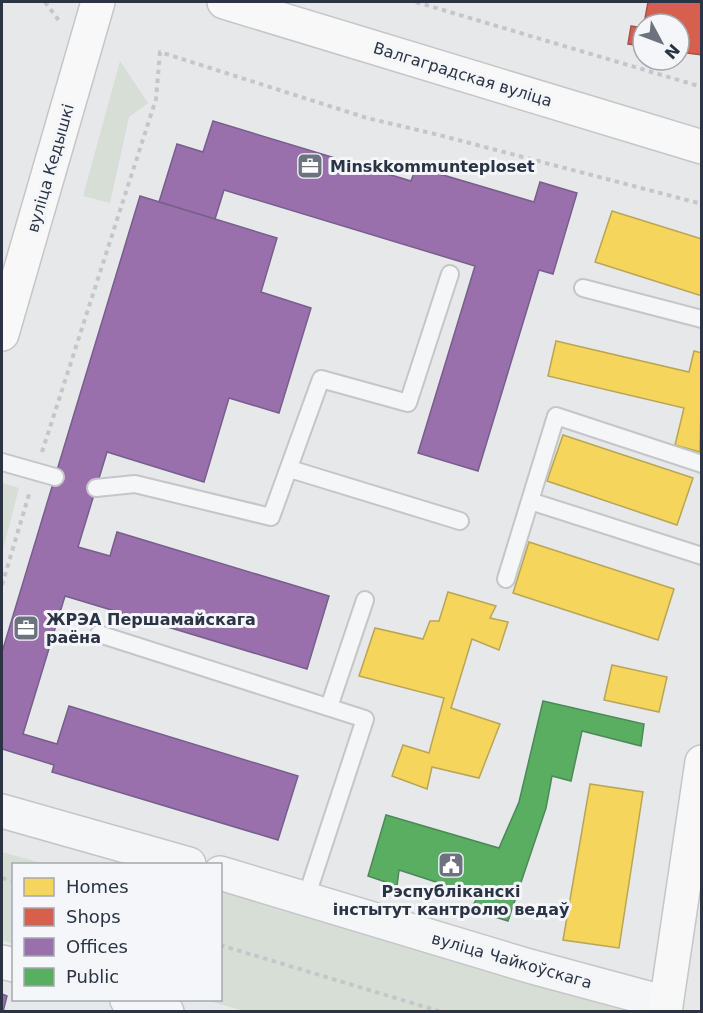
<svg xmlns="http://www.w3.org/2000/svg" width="703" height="1013" viewBox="0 0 703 1013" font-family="'DejaVu Sans',sans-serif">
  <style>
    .green { fill: #d6ded6 }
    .homes { fill: #f6d55c; stroke: #b9a555; stroke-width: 1.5 }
    .shops { fill: #d6604d; stroke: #a3534b; stroke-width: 1.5 }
    .offices { fill: #9970ab; stroke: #785e8c; stroke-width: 1.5 }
    .public { fill: #5aae61; stroke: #4c8959; stroke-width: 1.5 }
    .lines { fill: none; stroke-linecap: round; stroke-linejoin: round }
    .lane-casing { stroke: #c4c6c8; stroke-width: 20 }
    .street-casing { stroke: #c4c6c8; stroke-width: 36 }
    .secondary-casing { stroke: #c4c6c8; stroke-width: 36 }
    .path { stroke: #c5c6ca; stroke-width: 4; stroke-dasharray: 4.5 4.5; stroke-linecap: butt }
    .lane { stroke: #f5f6f7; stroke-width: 16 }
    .street { stroke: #f5f6f7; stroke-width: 33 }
    .secondary { stroke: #f8f8f8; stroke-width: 33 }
    .labels { text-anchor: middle; stroke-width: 6; stroke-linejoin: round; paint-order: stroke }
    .street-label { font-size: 16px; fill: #2b3445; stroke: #f4f6f9 }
    .poi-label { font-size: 16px; font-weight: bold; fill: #2b3445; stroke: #f4f6f9; text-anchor: start }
  </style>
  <rect width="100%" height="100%" fill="#e6e8ea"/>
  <!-- green -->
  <path class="green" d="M120,61L148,103L129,117L110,203L83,196Z
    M2,483L19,488L2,553Z
    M2,852L45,864H14L13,944L2,940Z
    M221,884L624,1011L247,1012L206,1000H220Z"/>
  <!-- homes -->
  <path class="homes" d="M612,211L702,239V296L595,262Z
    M556,341L689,372L694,351L702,353L700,452L675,445L684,408L548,376Z
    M563,435L693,478L677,525L547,481Z
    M529,542L674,589L658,640L513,593Z
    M448,592L496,606L490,618L508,622L499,650L472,639L451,708L500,724L479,778L432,767L427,789L392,776L403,745L429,753L444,698L359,676L375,628L423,639L430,621H439Z
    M612,665L667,677L659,712L604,700Z
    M590,784L643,792L619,948L563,940Z"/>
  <!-- shops -->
  <path class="shops" d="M648,2H702V55L679,52V24H644Z
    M631,26L643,28V46L628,44Z"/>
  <!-- offices -->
  <path class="offices" d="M213,121L411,181L416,167L534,202L540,182L577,193L553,274L539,270L478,471L418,453L475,266L224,190L215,219L159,202L177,144L203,152Z
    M140,196L277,238L261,292L311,308L279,413L229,398L204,482L107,452L78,547L110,556L117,532L329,596L307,669L65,596L23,734L57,744L69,706L298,776L278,840L52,772L54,765L2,749V652Z
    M2,994L7,996L3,1012H2Z"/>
  <!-- public -->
  <path class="public" d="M543,701L644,724L641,746L582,731L571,781L552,776L546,808L508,921L470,909L479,896L399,870L397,886L368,876L386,815L499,848L519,802Z"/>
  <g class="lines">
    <!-- lane casing -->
    <g class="lane-casing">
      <path id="lane" d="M583,288L702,319
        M2,462L55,477
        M290,469L460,521
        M96,488L135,484L271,517L321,379L408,403L450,274
        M530,501L702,556
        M506,579L556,416L702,464
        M99,634L365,719L306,898
        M329,707L365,600"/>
    </g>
    <!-- street casing -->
    <g class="street-casing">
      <path id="street" d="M2,811L189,864
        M220,873L529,966L666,1003
        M2,962L14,965
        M127,1000L167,1012"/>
    </g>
    <!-- secondary casing -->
    <g class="secondary-casing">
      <path id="secondary" d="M224,2L702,147
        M2,334L98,2
        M665,1012L702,762"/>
    </g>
    <!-- path -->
    <path class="path" d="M45,2L60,22
      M416,2L702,87
      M42,452L156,99L160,52L367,118L439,135L702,204
      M2,585L30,491
      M2,878L14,881
      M220,945L442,1012"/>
    <!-- lane -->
    <use href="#lane" class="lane"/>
    <!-- street -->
    <use href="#street" class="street"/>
    <!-- secondary -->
    <use href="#secondary" class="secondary"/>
  </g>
  <!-- icons -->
  <defs>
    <g id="office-square" transform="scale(1.35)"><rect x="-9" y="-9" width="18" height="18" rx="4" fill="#6c737f" stroke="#f4f6f9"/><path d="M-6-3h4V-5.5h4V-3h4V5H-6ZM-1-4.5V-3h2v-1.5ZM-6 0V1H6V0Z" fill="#fff"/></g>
    <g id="civic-square" transform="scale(1.35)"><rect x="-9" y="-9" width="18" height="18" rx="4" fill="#6c737f" stroke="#f4f6f9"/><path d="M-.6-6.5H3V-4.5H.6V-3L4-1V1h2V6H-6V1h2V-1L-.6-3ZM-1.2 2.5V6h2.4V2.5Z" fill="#fff"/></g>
  </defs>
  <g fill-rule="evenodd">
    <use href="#office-square" x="310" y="166"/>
    <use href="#office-square" x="26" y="628"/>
    <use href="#civic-square" x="451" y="865"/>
  </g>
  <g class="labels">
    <!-- street labels -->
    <g class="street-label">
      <text transform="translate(463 74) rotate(17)" y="6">Валгаградская вуліца</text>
      <text transform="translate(50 168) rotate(-74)" y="6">вуліца Кедышкі</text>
      <text transform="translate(512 960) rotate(16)" y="6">вуліца Чайкоўскага</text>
    </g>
    <!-- poi labels -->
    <g class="poi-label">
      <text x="330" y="172">Minskkommunteploset</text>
      <text x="46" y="625">ЖРЭА Першамайскага<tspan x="46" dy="18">раёна</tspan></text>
      <text x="451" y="897" text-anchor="middle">Рэспубліканскі<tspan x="451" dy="18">інстытут кантролю ведаў</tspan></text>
    </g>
  </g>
  <!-- border -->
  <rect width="703" height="1013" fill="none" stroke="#2b3445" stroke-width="6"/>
  <!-- legend -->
  <rect x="12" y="863" width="210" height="138" fill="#f4f6f9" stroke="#a4a8b1" stroke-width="1.5"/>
  <rect x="24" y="878" width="30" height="18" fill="#f6d55c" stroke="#a4a8b1" stroke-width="1.5"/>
  <text x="66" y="893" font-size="18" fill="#2b3445">Homes</text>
  <rect x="24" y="908" width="30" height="18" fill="#d6604d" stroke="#a4a8b1" stroke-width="1.5"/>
  <text x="66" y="923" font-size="18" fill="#2b3445">Shops</text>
  <rect x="24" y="938" width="30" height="18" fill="#9970ab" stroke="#a4a8b1" stroke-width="1.5"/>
  <text x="66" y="953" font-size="18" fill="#2b3445">Offices</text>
  <rect x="24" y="968" width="30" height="18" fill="#5aae61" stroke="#a4a8b1" stroke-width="1.5"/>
  <text x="66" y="983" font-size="18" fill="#2b3445">Public</text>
  <!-- north arrow -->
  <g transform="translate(661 42) rotate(131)"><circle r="28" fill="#f4f6f9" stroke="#a4a8b1" stroke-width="1.5"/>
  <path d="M0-4.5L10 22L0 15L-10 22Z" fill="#6c737f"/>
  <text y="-9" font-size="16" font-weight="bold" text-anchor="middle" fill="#2b3445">N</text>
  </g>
</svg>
